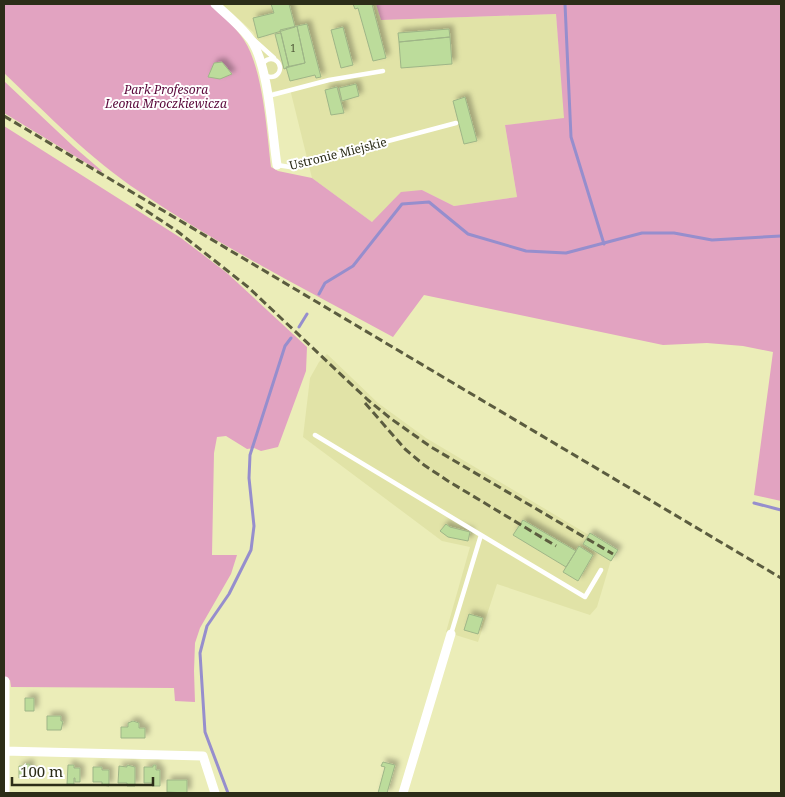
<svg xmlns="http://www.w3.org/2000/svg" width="785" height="797" viewBox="0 0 785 797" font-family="'Noto Serif',serif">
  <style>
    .built { fill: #e1e3a7 }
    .green { fill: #e2a3c1 }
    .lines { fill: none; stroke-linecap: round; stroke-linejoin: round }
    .stream { stroke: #968ecd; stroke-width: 3 }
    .building { fill: #bcdc9b; stroke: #9eb587; filter: url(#shadow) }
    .service { stroke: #fff; stroke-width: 4.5 }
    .minor { stroke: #fff; stroke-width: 9 }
    .rail { stroke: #5b5c3f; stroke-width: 3; stroke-dasharray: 8 4; stroke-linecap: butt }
    .labels { text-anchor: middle; stroke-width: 4; stroke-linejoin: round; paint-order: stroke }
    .number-label { font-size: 10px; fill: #505939 }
    .park-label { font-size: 12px; font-style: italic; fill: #5a073a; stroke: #fff }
    .street-label { font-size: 12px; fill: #2c2d18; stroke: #fff }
  </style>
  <defs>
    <filter id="shadow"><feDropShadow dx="4" dy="-4" stdDeviation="2.5" flood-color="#0004"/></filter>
  </defs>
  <rect width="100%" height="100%" fill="#ebedb8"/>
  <!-- built -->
  <path class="built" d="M222,4H376L381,20L556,14L565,119L505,125L517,197L454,206L422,190L372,222L312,178L290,89L270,92L258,43L253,32Z
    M327,354L378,403L426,438L614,550L597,607L590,615L497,584L478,642L446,632L470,547L442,541L303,437L310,378L319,362Z"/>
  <!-- green -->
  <path class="green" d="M4,4H210C221,15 235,26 244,40C263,69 267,132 271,167L278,171L312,178L372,222L401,192L422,190L454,206L517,197L505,125L564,118L556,14L381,20L376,4H781V501L754,495L773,352L743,346L707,343L663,345L424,295L393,337C308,291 220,246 140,192C90,159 47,114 4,73Z
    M4,81L73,146L102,171L101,172L4,113Z
    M4,126L181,238L227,273L307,347L306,371L278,447L261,451L254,448L247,449L226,436L217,437L214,453L212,555H237L231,574L200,628L195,643L194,671L195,702L175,701L174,688L11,687L10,680H4Z"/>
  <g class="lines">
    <!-- stream -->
    <path class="stream" d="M565,4L571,137L604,244
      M319,294L325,283L353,266L402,204L429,202L468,234L526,251L566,253L642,233H674L712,240L781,236
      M299,327L307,314
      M754,503L781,510
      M228,793L205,732L200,653L207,626L229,594L251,550L254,526L249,478L250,455L285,346L291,338"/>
  </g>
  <!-- building -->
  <path class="building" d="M271,4H289L295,27L258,38L253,18L274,13Z
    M353,4H372L386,58L373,61L358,8L355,9Z
    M307,24L321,77L316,78L315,75L290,81L286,67L305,63L297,26Z
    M297,26L305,63L289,67L280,30Z
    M343,27L353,65L341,68L331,30Z
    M449,29L450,37L399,42L398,33Z
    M281,33L289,67L284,69L275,34Z
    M450,37L452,64L401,68L399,42Z
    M222,62L232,74L220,79L208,77L214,63Z
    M356,84L359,96L342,101L339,88Z
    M337,87L344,113L331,115L325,90Z
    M465,97L477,141L464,144L453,101Z
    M523,520L576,551L566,567L513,535Z
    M446,524L450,527L470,532L468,541L448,537L440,531Z
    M590,533L618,550L611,561L583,544Z
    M579,546L593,555L578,581L563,572Z
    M469,614L483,618L478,634L464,630Z
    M25,698H34V711H25Z
    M47,716H61V721H63L61,730H47Z
    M133,721L139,723V728H145V738H121V727H128V723Z
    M383,762L395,765L387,793H378L385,767L381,766Z
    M25,764H30V778H19V766H25Z
    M68,765H74V768H80V782H75V778H74V784H67Z
    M127,765L135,767V786H127V783H118L119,766L127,767Z
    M153,765H156V770H160V786H152V783H144V767H153Z
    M93,767H102V770H109V786L102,785V782H93Z
    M167,780H187V793L167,792Z"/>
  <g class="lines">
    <!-- service -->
    <path class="service" d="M254,40L274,58
      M262 68a9 9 0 1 1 18 0a9 9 0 1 1-18 0Z
      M268,96L329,80L383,71
      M277,165L290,167L456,123
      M315,435L481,535
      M451,634L481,535L585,597L601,570"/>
    <!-- minor -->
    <path class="minor" d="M215,4C227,15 241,26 251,40C269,66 272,133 277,165
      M5,681V793
      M4,751L203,756L215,793
      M403,793L451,634"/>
    <!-- rail -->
    <path class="rail" d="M4,116L781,578
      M136,204L177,231L248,287L368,400L390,418L431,447L613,554
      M365,403L405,449L424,465L448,481L556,546"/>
  </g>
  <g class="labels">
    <!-- number labels -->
    <g class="number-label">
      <text x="293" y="52">1</text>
    </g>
    <!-- park labels -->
    <g class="park-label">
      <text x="166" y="94">Park Profesora<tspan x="166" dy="14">Leona Mroczkiewicza</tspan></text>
    </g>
    <!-- street labels -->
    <g class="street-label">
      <text transform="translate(338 154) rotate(-14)" y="4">Ustronie Miejskie</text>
    </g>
  </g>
  <!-- border -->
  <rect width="785" height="797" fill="none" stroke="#2c2d18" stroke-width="10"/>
  <!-- scale -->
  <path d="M12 777v8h141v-8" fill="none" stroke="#2c2d18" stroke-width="2.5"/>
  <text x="20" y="777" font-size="15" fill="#2c2d18" stroke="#ffffff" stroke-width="4" paint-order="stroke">100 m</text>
</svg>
